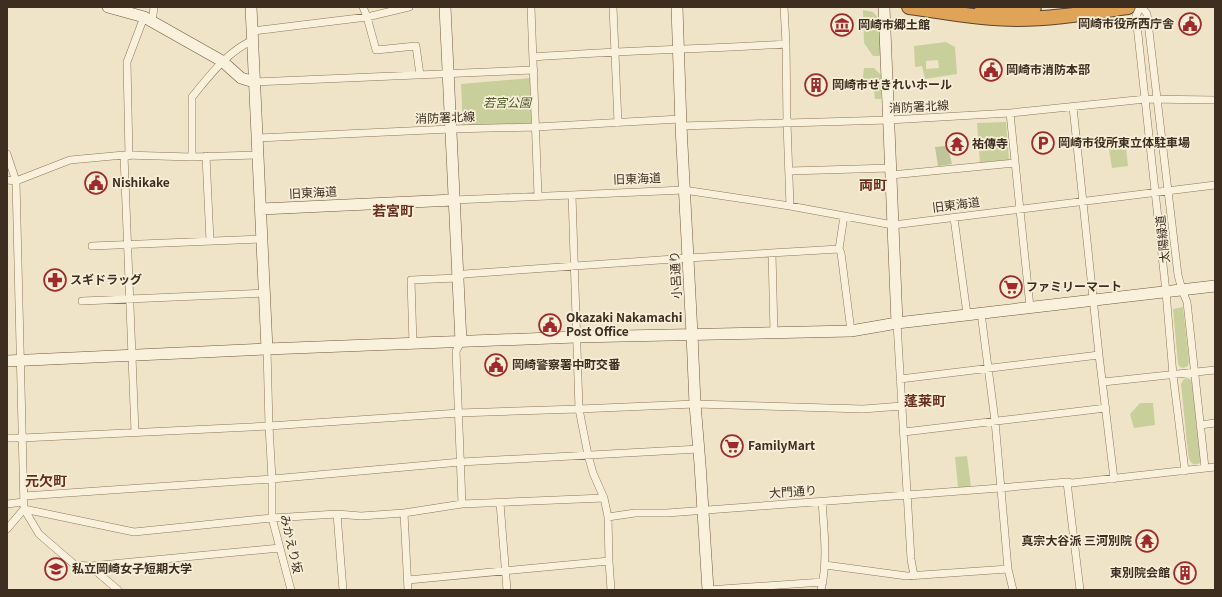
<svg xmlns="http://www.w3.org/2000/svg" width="1222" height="597" viewBox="0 0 1222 597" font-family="Georgia,'Noto Sans JP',serif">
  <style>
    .green { fill: #c9cf9b; fill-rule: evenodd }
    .cemetery { fill: #bfc49a }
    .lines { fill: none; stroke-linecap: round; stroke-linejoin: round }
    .street-casing { stroke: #8d765c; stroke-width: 8 }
    .secondary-casing { stroke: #6f573f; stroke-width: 12 }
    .highway-casing { stroke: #5b4430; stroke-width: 16 }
    .street { stroke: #faf1dc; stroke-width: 7 }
    .secondary { stroke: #faf1dc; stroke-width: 11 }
    .highway { stroke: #e0a458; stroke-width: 14 }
    .labels { text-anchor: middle; stroke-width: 3.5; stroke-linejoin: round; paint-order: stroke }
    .poi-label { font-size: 12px; font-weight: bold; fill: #3d2e20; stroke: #f7eed8; text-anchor: start }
    .park-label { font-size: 12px; font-style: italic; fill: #4d5a26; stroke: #f7eed8 }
    .street-label { font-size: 12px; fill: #3d2e20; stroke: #f7eed8 }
    .quarter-label { font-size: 14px; font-weight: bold; fill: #6b2e1e; stroke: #f7eed8 }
  </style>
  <rect width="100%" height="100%" fill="#f0e4c8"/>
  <!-- green -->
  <path class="green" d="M863,10L873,12L880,20L882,56H873L864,43Z
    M946,42L955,47L957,74L925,79L922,66L915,67L914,46ZM938,60L939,68L926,69V61Z
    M864,68H874L881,75V99H875L873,83L862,82Z
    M531,78L534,123L463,128L461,84Z
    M1006,122L1009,160L980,163L977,123Z
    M1126,147L1128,166L1112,168L1109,149Z
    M1183,307L1189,361L1188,366L1183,368L1180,367L1178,364L1173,309Z
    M1186,378L1190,379L1192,383L1201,459L1200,463C1191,467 1189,461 1188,453L1181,384L1183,380Z
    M1140,403H1153L1155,425L1134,428L1130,414Z
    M967,456L971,487H958L955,457Z"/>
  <!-- cemetery -->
  <path class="cemetery" d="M945,146L948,148L952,164L938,166L935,147Z"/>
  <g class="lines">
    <!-- street casing -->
    <g class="street-casing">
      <path id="street" d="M363,7L367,17L376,50L416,46L420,75
        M531,7L538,196
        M613,7L618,123
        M784,7L786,44L787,123L790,206
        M1140,7L1136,16L1166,292L1173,375L1185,471
        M1142,7L1147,14L1178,275L1182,290L1187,302L1205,468
        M152,22L154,7
        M253,31L367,17L409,7
        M533,57C617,51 702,49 786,44
        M254,82L534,70
        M1073,107L1099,355L1114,479
        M1010,113L1030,307
        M681,126L889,120L1010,113L1146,99L1215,100
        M258,138L451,129L536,127L680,119
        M7,154L16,181L24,509L39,534L75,565L90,566L118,590
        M124,155L135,432
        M129,156L127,62L144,17
        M206,156L210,241
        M192,157V97C210,75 227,52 253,40
        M789,171L891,168
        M891,175L1015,163
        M7,180L16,181L70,160L124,155L192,157L258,155
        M572,195L579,409L588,455L593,473L604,498L608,517L635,513H667L1000,488L1067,482L1072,483L1215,467
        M454,200L684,190L790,206L893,225L1215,185
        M844,216L839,249L841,253L851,331
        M954,218L967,314
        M92,246L262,239
        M772,253L774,333
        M82,301L265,293
        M981,313L995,421L1008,569L1013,590
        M897,323L911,559L914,576
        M461,342L456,351L462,504
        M413,344L411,280L457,278L464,274L688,258L839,249
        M267,349L269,426L272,479V518L291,590
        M900,379L1099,355
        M1103,382L1215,370
        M1200,425L1215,423
        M904,432L1106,408
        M7,438H22L269,426L459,413L579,409L695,404L863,409L902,406
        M1067,482L1080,590
        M24,496L272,479L461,462L699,449
        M500,503L507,590
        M7,504L24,502
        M24,509L134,532L272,518L337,514L361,516L404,513L462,504L604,498
        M404,513L408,590
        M337,514L343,590
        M608,517L609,561L611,590
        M7,529L24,509
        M825,565L907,576L1008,569
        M90,566L280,548
        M408,580L609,561
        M708,590L823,582
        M821,590C828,561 824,531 822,501"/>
    </g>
    <!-- secondary casing -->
    <g class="secondary-casing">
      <path id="secondary" d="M108,7L144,17L222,61L241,78L254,82
        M251,7L267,349
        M445,7L461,342
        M677,7L681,126L692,334L695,404L700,464L708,590
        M884,7L897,323
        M261,209L454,200
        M7,361L267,349L576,337L851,331L897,323L1215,286"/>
    </g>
    <!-- highway casing -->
    <g class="highway-casing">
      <path id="highway" d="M909,7C945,12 982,19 1018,19C1055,19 1092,12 1128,7
        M982,7L1012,9L1034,7"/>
    </g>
    <!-- street -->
    <use href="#street" class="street"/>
    <!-- secondary -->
    <use href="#secondary" class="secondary"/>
    <!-- highway -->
    <use href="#highway" class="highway"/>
  </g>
  <!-- icons -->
  <defs>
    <g id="civic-ring" transform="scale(1.15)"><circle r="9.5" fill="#f7eed8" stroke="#9e2a2b" stroke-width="1.5"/><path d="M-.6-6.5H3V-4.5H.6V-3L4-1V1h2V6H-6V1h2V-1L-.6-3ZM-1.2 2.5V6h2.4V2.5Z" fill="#9e2a2b"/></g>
    <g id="museum-ring" transform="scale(1.15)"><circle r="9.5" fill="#f7eed8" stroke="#9e2a2b" stroke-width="1.5"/><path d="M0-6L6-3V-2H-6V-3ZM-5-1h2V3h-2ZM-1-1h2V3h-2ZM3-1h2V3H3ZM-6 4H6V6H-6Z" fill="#9e2a2b"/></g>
    <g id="building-ring" transform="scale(1.15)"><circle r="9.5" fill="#f7eed8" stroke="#9e2a2b" stroke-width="1.5"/><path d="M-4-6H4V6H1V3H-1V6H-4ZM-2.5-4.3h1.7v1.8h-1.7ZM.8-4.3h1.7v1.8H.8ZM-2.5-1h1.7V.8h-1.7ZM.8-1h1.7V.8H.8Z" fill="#9e2a2b"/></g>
    <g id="parking-ring" transform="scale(1.15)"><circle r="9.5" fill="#f7eed8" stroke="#9e2a2b" stroke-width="1.5"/><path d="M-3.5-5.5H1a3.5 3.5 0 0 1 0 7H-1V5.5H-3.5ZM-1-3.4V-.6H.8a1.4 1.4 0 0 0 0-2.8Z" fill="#9e2a2b"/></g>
    <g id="temple-ring" transform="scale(1.15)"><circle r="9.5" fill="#f7eed8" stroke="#9e2a2b" stroke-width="1.5"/><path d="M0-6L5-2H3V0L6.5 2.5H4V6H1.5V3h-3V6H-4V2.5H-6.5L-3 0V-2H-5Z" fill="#9e2a2b"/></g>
    <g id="pharmacy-ring" transform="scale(1.15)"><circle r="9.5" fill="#f7eed8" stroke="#9e2a2b" stroke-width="1.5"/><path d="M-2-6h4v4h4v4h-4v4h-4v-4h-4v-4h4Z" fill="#9e2a2b"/></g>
    <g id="supermarket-ring" transform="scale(1.15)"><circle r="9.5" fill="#f7eed8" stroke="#9e2a2b" stroke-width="1.5"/><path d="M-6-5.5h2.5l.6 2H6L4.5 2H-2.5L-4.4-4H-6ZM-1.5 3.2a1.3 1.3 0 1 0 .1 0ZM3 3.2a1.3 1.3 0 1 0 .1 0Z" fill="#9e2a2b"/></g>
    <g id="school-ring" transform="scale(1.15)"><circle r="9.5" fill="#f7eed8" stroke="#9e2a2b" stroke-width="1.5"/><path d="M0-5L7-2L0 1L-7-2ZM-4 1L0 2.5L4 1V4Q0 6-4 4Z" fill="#9e2a2b"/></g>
  </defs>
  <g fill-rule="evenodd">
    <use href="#civic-ring" x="1190" y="24"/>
    <use href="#museum-ring" x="842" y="25"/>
    <use href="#civic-ring" x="991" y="70"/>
    <use href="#building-ring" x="816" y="85"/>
    <use href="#parking-ring" x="1043" y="143"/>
    <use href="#temple-ring" x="957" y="144"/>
    <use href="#civic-ring" x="96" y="183"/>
    <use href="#pharmacy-ring" x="55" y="280"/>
    <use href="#supermarket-ring" x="1011" y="287"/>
    <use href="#civic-ring" x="550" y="325"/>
    <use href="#civic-ring" x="496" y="365"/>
    <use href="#supermarket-ring" x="732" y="446"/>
    <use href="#temple-ring" x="1147" y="541"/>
    <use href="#school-ring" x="56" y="569"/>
    <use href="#building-ring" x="1185" y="573"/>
  </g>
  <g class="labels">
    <!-- poi labels -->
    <g class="poi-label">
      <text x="1174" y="28" text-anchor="end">岡崎市役所西庁舎</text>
      <text x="858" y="29">岡崎市郷土館</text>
      <text x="1006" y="74">岡崎市消防本部</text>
      <text x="832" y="89">岡崎市せきれいホール</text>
      <text x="1058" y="147">岡崎市役所東立体駐車場</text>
      <text x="972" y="148">祐傳寺</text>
      <text x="112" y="187">Nishikake</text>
      <text x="70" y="284">スギドラッグ</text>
      <text x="1026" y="291">ファミリーマート</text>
      <text x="566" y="322">Okazaki Nakamachi<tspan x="566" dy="14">Post Office</tspan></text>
      <text x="512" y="369">岡崎警察署中町交番</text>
      <text x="748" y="450">FamilyMart</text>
      <text x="1132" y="545" text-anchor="end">真宗大谷派 三河別院</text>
      <text x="72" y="573">私立岡崎女子短期大学</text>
      <text x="1170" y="577" text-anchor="end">東別院会館</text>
    </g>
    <!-- park labels -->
    <g class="park-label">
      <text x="507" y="107">若宮公園</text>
    </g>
    <!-- street labels -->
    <g class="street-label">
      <text transform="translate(919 107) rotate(-3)" y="4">消防署北線</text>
      <text transform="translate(445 118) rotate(-2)" y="4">消防署北線</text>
      <text transform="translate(637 179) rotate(-2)" y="4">旧東海道</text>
      <text transform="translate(313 193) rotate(-3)" y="4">旧東海道</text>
      <text transform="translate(956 205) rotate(-7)" y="4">旧東海道</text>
      <text transform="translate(1163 239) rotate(-96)" y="4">太陽緑道</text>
      <text transform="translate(676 275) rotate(-93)" y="4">小呂通り</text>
      <text transform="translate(793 492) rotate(-4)" y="4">大門通り</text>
      <text transform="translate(291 544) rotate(77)" y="4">みかえり坂</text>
    </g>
    <!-- quarter labels -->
    <g class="quarter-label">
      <text x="873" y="190">両町</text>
      <text x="393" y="216">若宮町</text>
      <text x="925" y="406">蓬莱町</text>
      <text x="46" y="486">元欠町</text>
    </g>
  </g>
  <!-- border -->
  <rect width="1222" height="597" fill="none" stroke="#3d2e20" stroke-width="16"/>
</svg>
